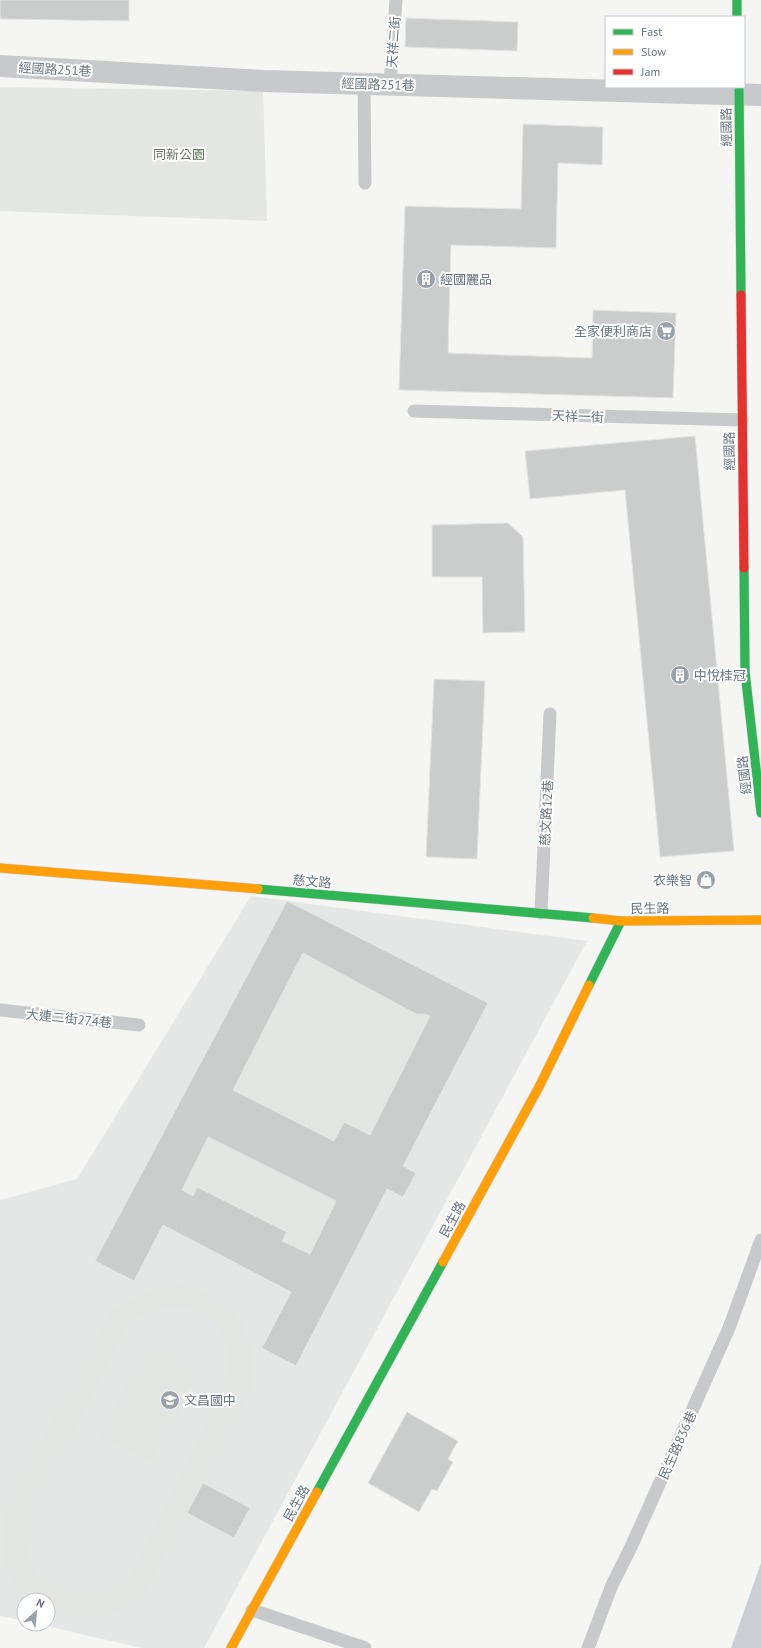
<svg xmlns="http://www.w3.org/2000/svg" width="761" height="1648" viewBox="0 0 761 1648" font-family="'PT Sans','Noto Sans TC',sans-serif">
  <style>
    .built { fill: #e5e7e6 }
    .green { fill: #e3e6e2; fill-rule: evenodd }
    .water { fill: #c9cfd2 }
    .building { fill: #cbcccc; stroke: #e4e4e4; fill-rule: evenodd }
    .lines { fill: none; stroke-linecap: round; stroke-linejoin: round }
    .fast-casing { stroke: #d1d1d2; stroke-width: 10 }
    .slow-casing { stroke: #d1d1d2; stroke-width: 10 }
    .jam-casing { stroke: #d1d1d2; stroke-width: 10 }
    .lane { stroke: #c7c9ca; stroke-width: 13 }
    .street { stroke: #c7c9ca; stroke-width: 22 }
    .fast { stroke: #30b455; stroke-width: 9 }
    .slow { stroke: #ff9f0a; stroke-width: 9 }
    .jam { stroke: #e5322d; stroke-width: 9 }
    .labels { text-anchor: middle; stroke-width: 4; stroke-linejoin: round; paint-order: stroke }
    .street-label { font-size: 13px; fill: #687581; stroke: #fff }
    .park-label { font-size: 13px; fill: #697966; stroke: #fff }
    .poi-label { font-size: 13px; fill: #687581; stroke: #fff; text-anchor: start }
  </style>
  <rect width="100%" height="100%" fill="#f5f5f4"/>
  <!-- built -->
  <path class="built" d="M251,896L587,941L204,1648H142L37,1624H48V1600H24V1621L0,1616V1200L77,1179Z"/>
  <!-- green -->
  <path class="green" d="M0,87L263,91L267,221L0,211Z
    M303,953L416,1014H425L430,1016L370,1135L344,1122L334,1141L233,1090Z
    M208,1137L336,1201L310,1254L182,1190Z
    M182,1285C191,1288 203,1290 211,1295C249,1316 252,1348 252,1387L143,1597C137,1601 131,1606 125,1609C103,1618 71,1618 48,1612V1600H28L8,1575L1,1542L3,1512L112,1310L153,1290ZM159,1308C167,1308 176,1307 184,1308C222,1312 227,1346 231,1377L127,1580L109,1593L55,1591L36,1577L26,1556L24,1527L131,1320Z
    M149,1346L199,1372L151,1463L101,1436Z"/>
  <!-- water -->
  <path class="water" d="M761,1563V1648H731L760,1566Z"/>
  <!-- building -->
  <path class="building" d="M0,0H129V21L0,19Z
    M406,18L518,22L517,51L405,47Z
    M523,124L603,127L602,165L558,163L556,248L451,245L448,353L592,358L593,310L676,313L673,398L399,390L405,206L521,209Z
    M695,436L734,851L660,857L625,490L530,499L525,451Z
    M508,523L523,537L525,632L483,633L482,577H432V525Z
    M434,679L485,681L477,859L426,857Z
    M287,901L488,1003L403,1166L416,1173L403,1197L387,1189L296,1366L262,1348L291,1292L163,1225L134,1281L95,1261ZM303,953L416,1014H425L430,1016L370,1135L344,1122L334,1141L233,1090ZM208,1137L336,1201L310,1254L282,1241L287,1232L197,1187L193,1196L182,1190Z
    M407,1412L458,1441L448,1459L453,1462L437,1491L432,1489L419,1512L368,1483Z
    M203,1483L250,1508L234,1538L187,1513Z"/>
  <g class="lines">
    <!-- fast casing -->
    <g class="fast-casing">
      <path id="fast" d="M737,0V17
        M739,87L741,295
        M744,568L745,672L761,813
        M258,889L593,918
        M589,985L621,921
        M317,1492L443,1262"/>
    </g>
    <!-- slow casing -->
    <g class="slow-casing">
      <path id="slow" d="M0,868L258,889
        M593,918L621,921L761,920
        M443,1262L539,1087L589,985
        M231,1648L317,1492"/>
    </g>
    <!-- jam casing -->
    <g class="jam-casing">
      <path id="jam" d="M741,295L744,568"/>
    </g>
    <!-- lane -->
    <path class="lane" d="M364,84L365,183
      M390,84L396,0
      M414,411L742,420
      M541,913L550,714
      M0,1010L139,1025
      M252,1610L365,1648
      M588,1648L612,1585L631,1547L729,1328L761,1240"/>
    <!-- street -->
    <path class="street" d="M0,66L264,81L761,95"/>
    <!-- fast -->
    <use href="#fast" class="fast"/>
    <!-- slow -->
    <use href="#slow" class="slow"/>
    <!-- jam -->
    <use href="#jam" class="jam"/>
  </g>
  <!-- icons -->
  <defs>
    <g id="building-disc" transform="scale(1)"><circle r="9.5" fill="#99a2a9" stroke="#fff"/><path d="M-4-6H4V6H1V3H-1V6H-4ZM-2.5-4.3h1.7v1.8h-1.7ZM.8-4.3h1.7v1.8H.8ZM-2.5-1h1.7V.8h-1.7ZM.8-1h1.7V.8H.8Z" fill="#fff"/></g>
    <g id="supermarket-disc" transform="scale(1)"><circle r="9.5" fill="#99a2a9" stroke="#fff"/><path d="M-6-5.5h2.5l.6 2H6L4.5 2H-2.5L-4.4-4H-6ZM-1.5 3.2a1.3 1.3 0 1 0 .1 0ZM3 3.2a1.3 1.3 0 1 0 .1 0Z" fill="#fff"/></g>
    <g id="shop-disc" transform="scale(1)"><circle r="9.5" fill="#99a2a9" stroke="#fff"/><path d="M-5-2.5h2.3a2.7 3.5 0 0 1 5.4 0H5L5.5 6h-11ZM-1.5-2.5h3a1.5 2.3 0 0 0-3 0Z" fill="#fff"/></g>
    <g id="school-disc" transform="scale(1)"><circle r="9.5" fill="#99a2a9" stroke="#fff"/><path d="M0-5L7-2L0 1L-7-2ZM-4 1L0 2.5L4 1V4Q0 6-4 4Z" fill="#fff"/></g>
  </defs>
  <g fill-rule="evenodd">
    <use href="#building-disc" x="426" y="279"/>
    <use href="#supermarket-disc" x="666" y="331"/>
    <use href="#building-disc" x="680" y="675"/>
    <use href="#shop-disc" x="706" y="880"/>
    <use href="#school-disc" x="170" y="1400"/>
  </g>
  <g class="labels">
    <!-- street labels -->
    <g class="street-label">
      <text transform="translate(393 42) rotate(-86)" y="5">天祥二街</text>
      <text transform="translate(55 69) rotate(3)" y="5">經國路251巷</text>
      <text transform="translate(378 84) rotate(2)" y="5">經國路251巷</text>
      <text transform="translate(726 127) rotate(-91)" y="5">經國路</text>
      <text transform="translate(578 416) rotate(2)" y="5">天祥一街</text>
      <text transform="translate(729 451) rotate(-91)" y="5">經國路</text>
      <text transform="translate(744 775) rotate(-97)" y="5">經國路</text>
      <text transform="translate(546 813) rotate(-87)" y="5">慈文路12巷</text>
      <text transform="translate(312 881) rotate(5)" y="5">慈文路</text>
      <text transform="translate(650 908) rotate(-1)" y="5">民生路</text>
      <text transform="translate(69 1018) rotate(6)" y="5">大連二街274巷</text>
      <text transform="translate(452 1219) rotate(-61)" y="5">民生路</text>
      <text transform="translate(677 1445) rotate(-66)" y="5">民生路836巷</text>
      <text transform="translate(296 1503) rotate(-61)" y="5">民生路</text>
    </g>
    <!-- park labels -->
    <g class="park-label">
      <text x="179" y="159">同新公園</text>
    </g>
    <!-- poi labels -->
    <g class="poi-label">
      <text x="440" y="284">經國麗品</text>
      <text x="652" y="336" text-anchor="end">全家便利商店</text>
      <text x="694" y="680">中悅桂冠</text>
      <text x="692" y="885" text-anchor="end">衣樂智</text>
      <text x="184" y="1405">文昌國中</text>
    </g>
  </g>
  <!-- legend -->
  <rect x="605" y="16" width="140" height="72" fill="#ffffff" stroke="#c3c8cd"/>
  <rect x="613" y="29" width="20" height="6" fill="#30b455" stroke="#c3c8cd"/>
  <text x="641" y="36" font-size="12" fill="#687581">Fast</text>
  <rect x="613" y="49" width="20" height="6" fill="#ff9f0a" stroke="#c3c8cd"/>
  <text x="641" y="56" font-size="12" fill="#687581">Slow</text>
  <rect x="613" y="69" width="20" height="6" fill="#e5322d" stroke="#c3c8cd"/>
  <text x="641" y="76" font-size="12" fill="#687581">Jam</text>
  <!-- north arrow -->
  <g transform="translate(36 1612) rotate(27)"><circle r="19" fill="#ffffff" stroke="#c3c8cd"/>
  <path d="M0-3L7 15L0 10L-7 15Z" fill="#99a2a9"/>
  <text y="-6" font-size="11" font-weight="bold" text-anchor="middle" fill="#687581">N</text>
  </g>
</svg>
